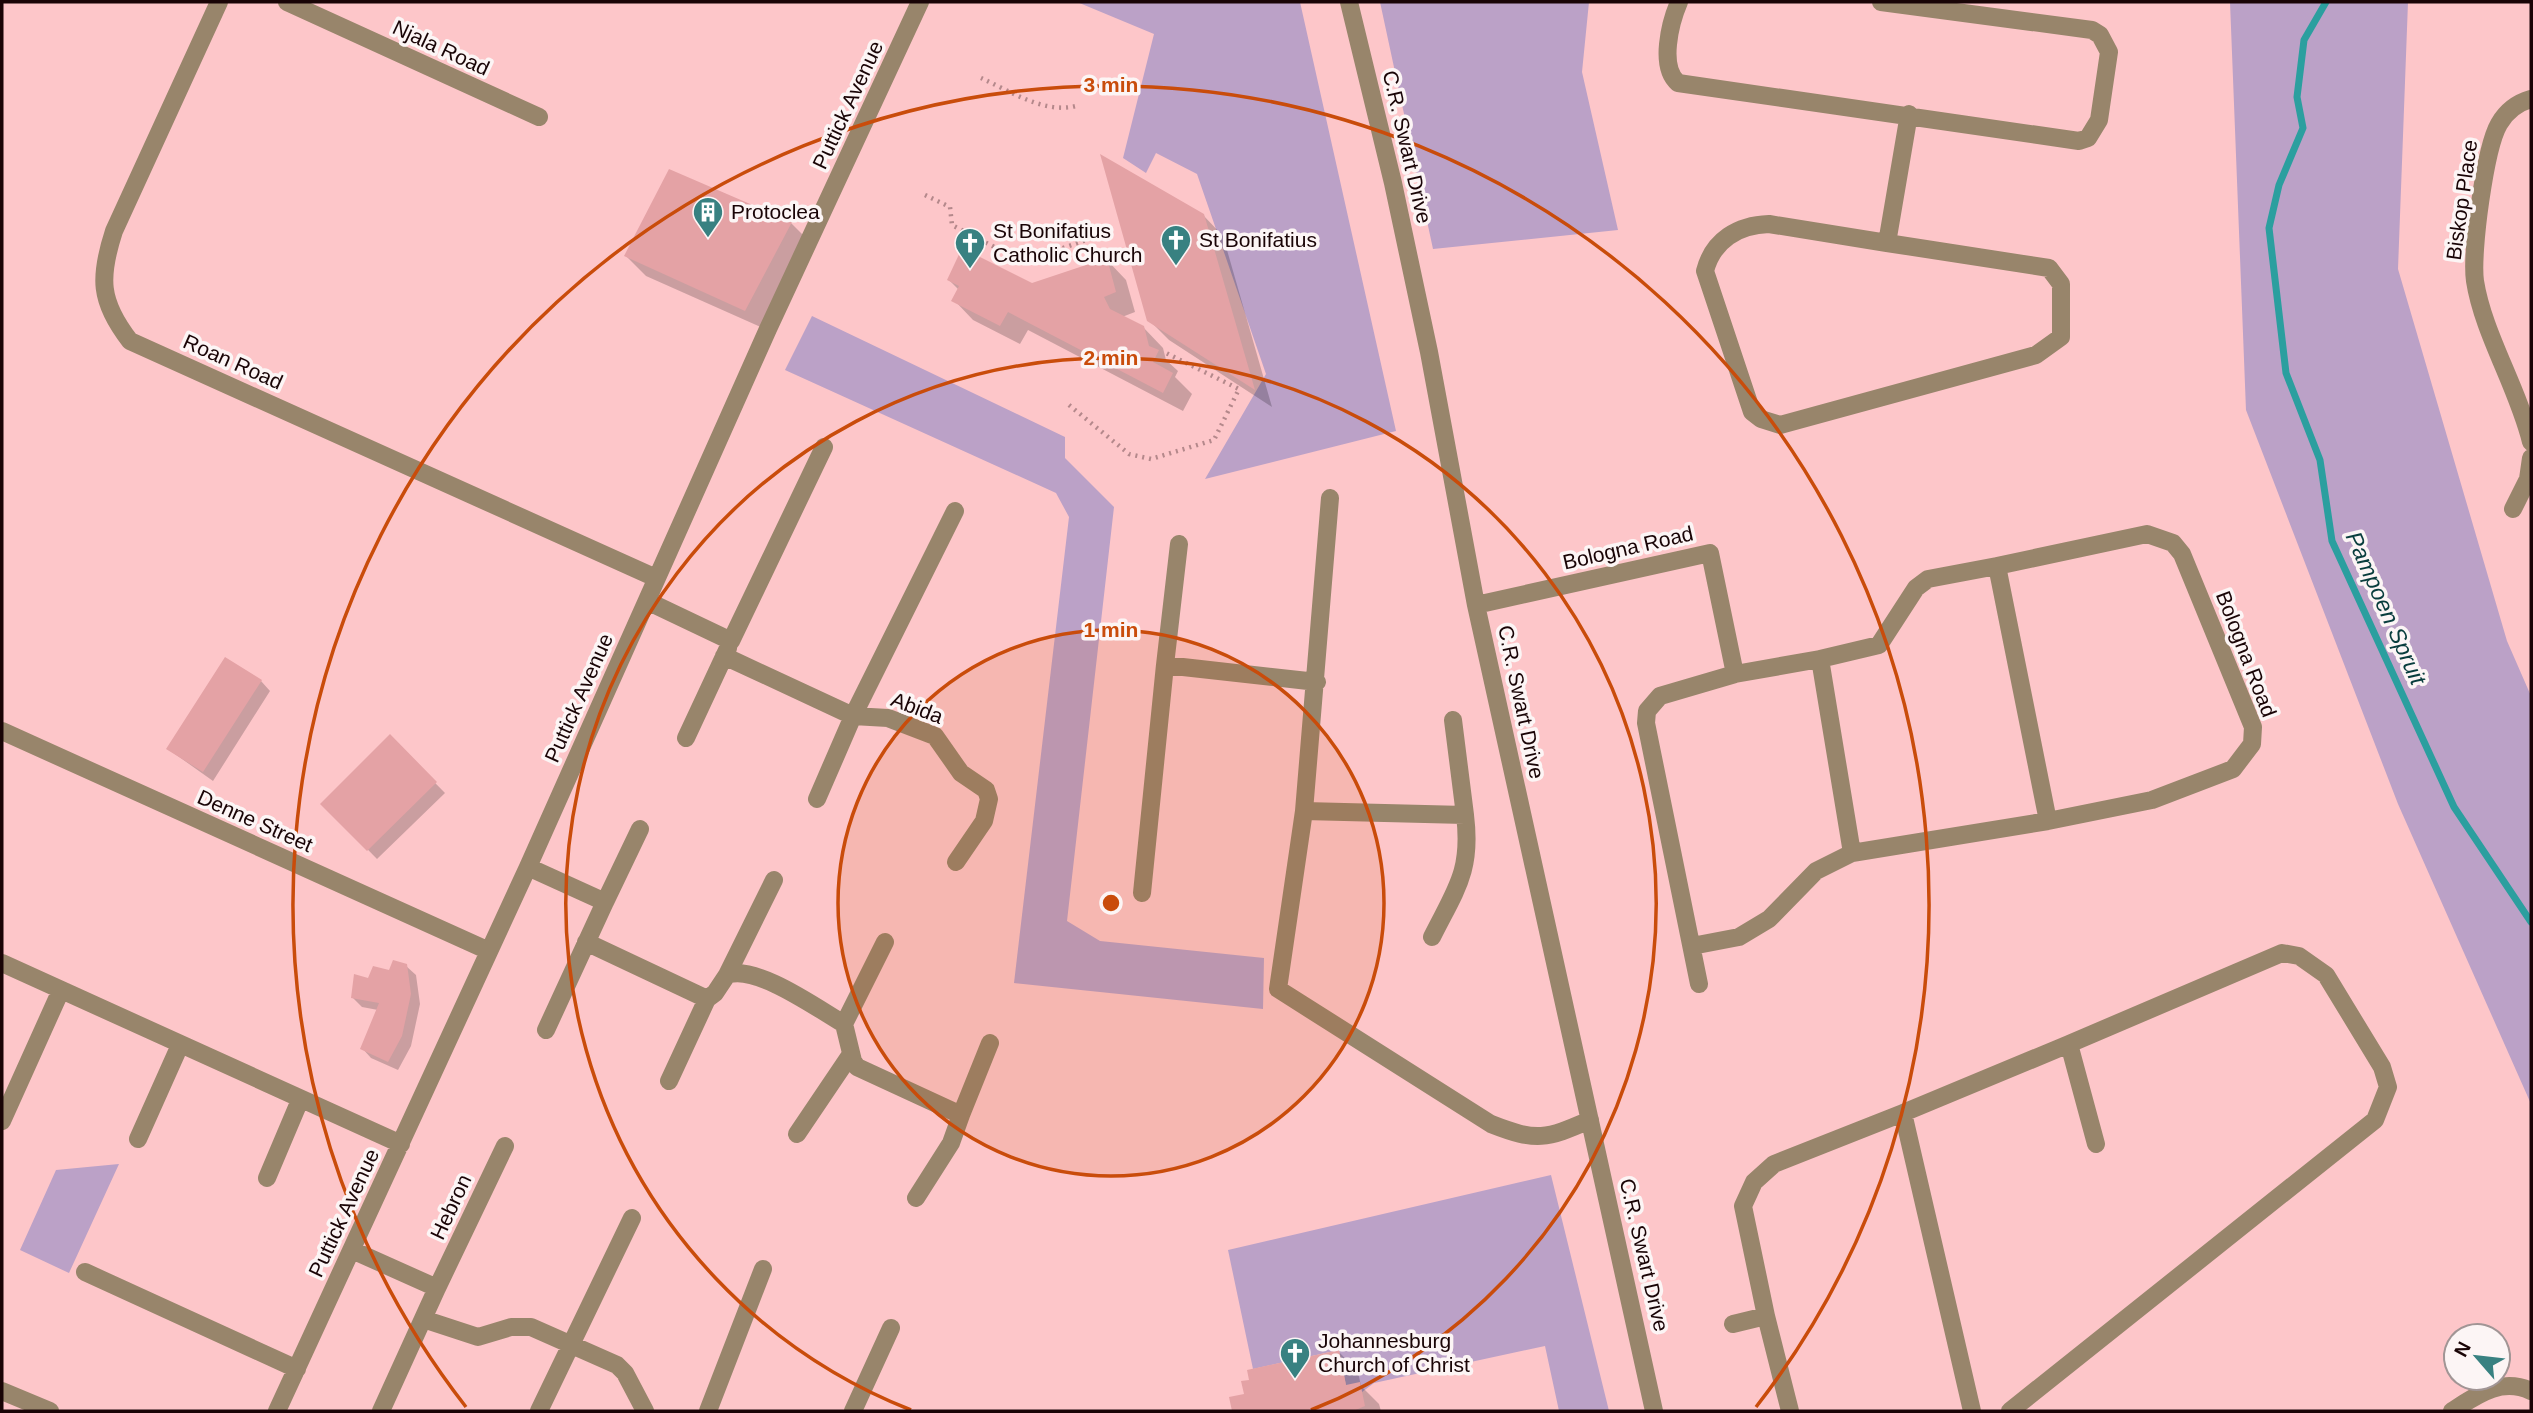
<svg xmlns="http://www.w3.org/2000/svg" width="2533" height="1413" viewBox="0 0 2533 1413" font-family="Helvetica,sans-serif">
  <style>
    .green { fill: #bba1c7 }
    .shadow { fill: #0003 }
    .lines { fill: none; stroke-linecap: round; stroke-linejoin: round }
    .stream { stroke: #2b9f9f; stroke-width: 7 }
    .building { fill: #e4a2a5 }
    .path { stroke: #b4888b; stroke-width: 4.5; stroke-dasharray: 2 5; stroke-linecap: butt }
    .minor { stroke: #98856b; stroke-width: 18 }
    .ring { fill: none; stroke: #c94c0b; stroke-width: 3.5 }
    .labels { text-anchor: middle; stroke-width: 7; stroke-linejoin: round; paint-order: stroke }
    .street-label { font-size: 21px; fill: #190406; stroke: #fcf5f5 }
    .poi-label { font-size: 21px; fill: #190406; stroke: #fcf5f5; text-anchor: start }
    .water-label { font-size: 23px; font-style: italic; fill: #083d3d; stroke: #fcf5f5 }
    .centre { fill: #c94c0b; stroke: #fcf5f5; stroke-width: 3.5 }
    .ring-label { font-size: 21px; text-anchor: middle; font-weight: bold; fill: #c94c0b; stroke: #fcf5f5; stroke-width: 7; stroke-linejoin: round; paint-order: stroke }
  </style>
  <rect width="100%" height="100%" fill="#fdc6c9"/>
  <!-- green -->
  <path class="green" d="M1077,2H1300L1396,431L1205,479L1266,374L1197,174L1156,153L1146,173L1123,158L1154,34Z
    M1380,2H1589L1582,72L1618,230L1433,249Z
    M2230,2H2408L2398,269L2507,641L2531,696V1104L2398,804L2246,410Z
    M812,316L1065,437V458L1114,507L1067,921L1100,941L1264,958L1263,1009L1014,983L1069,517L1056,493L785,370Z
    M119,1164L69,1273L20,1250L56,1170Z
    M1551,1175L1609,1411H1559L1545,1346L1374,1383L1362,1392L1346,1385L1339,1350L1253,1369L1228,1250Z"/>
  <!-- shadow -->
  <path class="shadow" d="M670,172L791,223L811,243L765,329L646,276L626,256Z
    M1203,215L1223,236L1272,407L1169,340L1149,320Z
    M1107,260L1126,280L1135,312L1122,317L1143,327L1163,348L1166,360L1178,371L1175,377L1192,394L1183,411L1028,330L1020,344L973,320L954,300L959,290L949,280L1032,285Z
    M261,681L270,691L213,781L168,749Z
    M390,737L445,793L377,859L323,804Z
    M406,966L416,975L420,1004L411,1046L398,1070L371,1058L362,1048L378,1010L362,1007L353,998L369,981Z
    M1339,1352L1358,1372L1361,1386L1379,1404L1381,1411H1234L1231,1398L1246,1395Z"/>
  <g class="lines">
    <!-- stream -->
    <path class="stream" d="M2326,2L2304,40L2297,97L2303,128L2279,185L2269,228L2286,373L2320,460L2332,541L2454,807L2531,922"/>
  </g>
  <!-- building -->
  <path class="building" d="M1100,154L1204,214L1255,390L1147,321Z
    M669,169L792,222L745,311L624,256Z
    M962,248L1032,283L1107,258L1116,292L1104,297L1110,309L1144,326L1149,346L1159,350L1153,362L1173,373L1163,393L1008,312L1000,326L951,301L959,286L947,280Z
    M225,657L262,680L203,772L166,749Z
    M390,734L437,782L367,851L320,804Z
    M393,960L407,964L411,994L402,1036L388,1062L360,1049L379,1003L351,998L354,974L368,978L373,966L389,970Z
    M1339,1350L1346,1385L1360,1382L1365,1406L1353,1411H1232L1229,1397L1244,1394L1241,1381L1249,1380L1247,1370Z"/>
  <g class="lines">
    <!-- path -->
    <path class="path" d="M981,78C1010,91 1044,114 1076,106
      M925,195L950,207L952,225L1023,262L1112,231
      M1069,405L1129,454L1151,459L1214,440L1239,389L1166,353"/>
    <!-- minor -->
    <path class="minor" d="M219,2L114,231C99,277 99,301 130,341L656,578
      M287,2L539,117
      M1349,2L1393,183L1429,352L1476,605L1654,1411
      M1679,2C1670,23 1659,67 1678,83L2079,141L2088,138L2099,120L2109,52L2100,35L2092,30L1881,2
      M2531,99C2517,103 2507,110 2499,124C2485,148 2471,253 2475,281C2483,333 2518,388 2531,442
      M1887,243L1769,224C1738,225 1713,240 1705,271L1752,412L1761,419L1780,425L2036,355L2061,337V284L2049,268L1887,243L1909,114
      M1330,498L1304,811L1278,989L1491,1124C1537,1142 1546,1139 1590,1120
      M2513,509L2528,479L2531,458
      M1179,544L1165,665L1317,682
      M1997,566L2147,534L2173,543L2182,554L2253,727L2252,744L2233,769L2152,800L2048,821
      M647,601L731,641L824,447
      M1476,605L1710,553L1735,674L1660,696L1647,711L1646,723L1699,984
      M724,656L853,716L888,718L935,736L961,773L986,790L989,799L984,821L956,862
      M1820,659L1879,645L1916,588L1928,579L1997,566L2048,821L1852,853
      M2,731L489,951
      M686,738L728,648
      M817,799L853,716L955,511
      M1304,811L1465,815L1453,720
      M528,867L605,902L640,829
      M1142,893L1165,665
      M1432,937C1456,889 1472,871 1465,815
      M586,942L707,999L715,993L727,975C756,964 818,1009 844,1024L853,1061L857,1067L961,1115L951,1143L916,1198
      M1692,946L1739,937L1769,919L1816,871L1852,853L1820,659L1735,674
      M2,963L401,1144
      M727,975L774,880
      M844,1024L885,942
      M546,1030L605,902
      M669,1081L707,999
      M1903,1113L2069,1044L2096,1144
      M961,1115L990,1043
      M2,1121L61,990
      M797,1134L851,1054
      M138,1139L180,1045
      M267,1178L300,1100
      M352,1250L437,1288L505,1146
      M85,1272L297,1369
      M1766,1316L1790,1411
      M423,1319L478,1337L511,1327H531L617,1365L625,1373L645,1411
      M1733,1324L1766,1316L1743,1206L1754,1182L1774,1164L1903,1113L1972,1411
      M2,1391L50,1411
      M277,1411L528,867L768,329L920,2
      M381,1411L437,1288
      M539,1411L632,1218
      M708,1411L763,1269
      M853,1411L891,1328
      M2010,1411L2375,1120L2388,1087L2382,1067L2326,975L2299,956L2282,953L2069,1044
      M2452,1411C2477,1395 2501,1377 2531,1391"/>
  </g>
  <!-- distance rings -->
  <circle cx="1111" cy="903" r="273" fill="#c94c0b" fill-opacity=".12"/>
  <g class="ring">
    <circle cx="1111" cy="903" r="273"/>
    <path d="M911 1410A545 545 0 1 1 1311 1410"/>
    <path d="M466 1407A818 818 0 1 1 1756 1407"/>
  </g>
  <!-- icons -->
  <defs>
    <g id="building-pin" transform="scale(1.575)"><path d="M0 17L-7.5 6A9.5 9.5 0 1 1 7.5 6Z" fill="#388181" stroke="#fcf5f5"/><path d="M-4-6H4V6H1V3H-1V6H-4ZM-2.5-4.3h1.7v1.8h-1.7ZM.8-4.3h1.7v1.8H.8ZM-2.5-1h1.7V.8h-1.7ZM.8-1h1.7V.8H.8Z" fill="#fff"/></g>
    <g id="church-pin" transform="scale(1.575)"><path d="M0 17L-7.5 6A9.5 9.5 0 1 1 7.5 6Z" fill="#388181" stroke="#fcf5f5"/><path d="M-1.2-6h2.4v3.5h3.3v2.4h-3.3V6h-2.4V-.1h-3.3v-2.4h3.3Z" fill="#fff"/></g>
  </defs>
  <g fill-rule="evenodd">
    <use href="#building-pin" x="708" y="212"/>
    <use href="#church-pin" x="1176" y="240"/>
    <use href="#church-pin" x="970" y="243"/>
    <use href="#church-pin" x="1295" y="1353"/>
  </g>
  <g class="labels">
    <!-- street labels -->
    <g class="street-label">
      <text transform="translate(441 48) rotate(25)" y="7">Njala Road</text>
      <text transform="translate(848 105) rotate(-65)" y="7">Puttick Avenue</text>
      <text transform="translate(1407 147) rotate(77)" y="7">C.R. Swart Drive</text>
      <text transform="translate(2462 200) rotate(-82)" y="7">Biskop Place</text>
      <text transform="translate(233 362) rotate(24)" y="7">Roan Road</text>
      <text transform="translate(1628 548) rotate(-13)" y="7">Bologna Road</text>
      <text transform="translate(2246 654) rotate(69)" y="7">Bologna Road</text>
      <text transform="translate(579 698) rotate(-66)" y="7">Puttick Avenue</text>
      <text transform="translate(1521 702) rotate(78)" y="7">C.R. Swart Drive</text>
      <text transform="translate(917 708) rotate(21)" y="7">Abida</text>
      <text transform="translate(255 821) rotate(24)" y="7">Denne Street</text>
      <text transform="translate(451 1207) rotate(-65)" y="7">Hebron</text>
      <text transform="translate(344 1213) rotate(-65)" y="7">Puttick Avenue</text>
      <text transform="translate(1644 1255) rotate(77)" y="7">C.R. Swart Drive</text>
    </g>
    <!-- poi labels -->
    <g class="poi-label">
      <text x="731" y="219">Protoclea</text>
      <text x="993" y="238">St Bonifatius<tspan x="993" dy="24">Catholic Church</tspan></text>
      <text x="1199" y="247">St Bonifatius</text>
      <text x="1318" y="1348">Johannesburg<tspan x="1318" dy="24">Church of Christ</tspan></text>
    </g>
    <!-- water labels -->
    <g class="water-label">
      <text transform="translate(2386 608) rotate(66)" y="8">Pampoen Spruit</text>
    </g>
  </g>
  <circle cx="1111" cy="903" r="10" class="centre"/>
  <g class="ring-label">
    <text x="1111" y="92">3 min</text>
    <text x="1111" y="365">2 min</text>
    <text x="1111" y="637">1 min</text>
  </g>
  <!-- border -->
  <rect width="2533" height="1413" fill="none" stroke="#190406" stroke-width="7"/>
  <!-- north arrow -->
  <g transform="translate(2477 1357) rotate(298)"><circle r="33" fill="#fcf5f5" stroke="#a19595" stroke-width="2"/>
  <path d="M0-5L12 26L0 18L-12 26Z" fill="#388181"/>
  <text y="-10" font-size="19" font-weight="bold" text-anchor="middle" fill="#190406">N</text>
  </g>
</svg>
